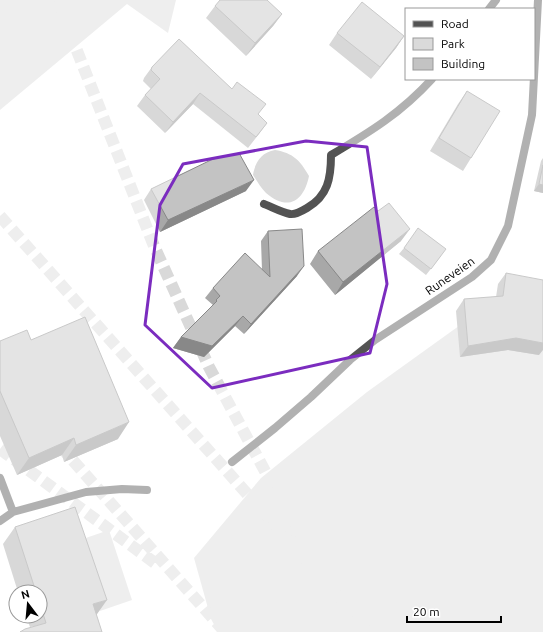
<svg xmlns="http://www.w3.org/2000/svg" width="543" height="632" viewBox="0 0 543 632" font-family="Ubuntu,sans-serif">
  <style>
    .green { fill: #dadada }
    .lines { fill: none; stroke-linecap: round; stroke-linejoin: round }
    .highway-tunnel { stroke: #d9d9d9; stroke-width: 12; stroke-dasharray: 12 6; stroke-linecap: butt }
    .lane { stroke: #535353; stroke-width: 8 }
    .street { stroke: #535353; stroke-width: 8 }
    .wall { fill: #a8a8a8 }
    .shaded-wall { fill: #888 }
    .building { fill: #c3c3c3; stroke: #888 }
    .marked { fill: none; stroke: #7b2cbf; stroke-width: 3; stroke-linejoin: round }
    .labels { text-anchor: middle; stroke-width: 3.5; stroke-linejoin: round; paint-order: stroke }
    .street-label { font-size: 12px; fill: #000; stroke: #fff }
  </style>
  <rect width="100%" height="100%" fill="#fff"/>
  <!-- green -->
  <path class="green" d="M0,0H176L168,33L127,4L0,110Z
    M275,150C293,153 300,160 309,176C304,201 288,212 266,193C261,188 257,181 253,175C255,162 262,152 275,150Z
    M543,287V632H218L211,619L194,558L261,478L367,392L495,300Z
    M109,530L132,600L100,611L77,541Z"/>
  <g class="lines">
    <!-- highway-tunnel -->
    <path class="highway-tunnel" d="M57,0L154,246L209,367L323,579
      M0,216L370,632
      M61,447L225,632
      M0,449L159,566"/>
    <!-- lane -->
    <path class="lane" d="M0,478L13,512L86,492L122,489L147,490
      M0,521L13,512"/>
    <!-- street -->
    <path class="street" d="M489,9L496,0
      M264,204C272,207 281,212 290,214C295,215 302,211 307,208C328,196 331,178 331,155C370,132 401,113 432,79
      M232,462L275,428L311,397L350,360L375,340L472,277L491,260L508,226L532,115L538,0"/>
  </g>
  <!-- wall -->
  <path class="wall" d="M215,6L282,14L273,26L246,56L206,18Z
    M337,33L404,36L396,48L371,79L329,45Z
    M152,67L258,115L267,123L259,134L248,148L193,104L165,133L137,106L145,95L151,89L143,81L144,78Z
    M467,91L471,158L463,171L430,151L458,104Z
    M543,158V193L534,191L541,161Z
    M151,189L246,191L160,232L144,200Z
    M378,211L401,241L335,295L310,264L318,251Z
    M268,231L297,276L244,334L235,326L204,357L173,348L181,337L213,305L205,298L213,288L262,270L261,241Z
    M404,248L441,256L426,275L399,254Z
    M506,273L539,355L508,350L460,357L456,311L464,299L496,297L498,284Z
    M31,340L118,439L64,462L62,455L17,475L0,436V341Z
    M15,527L96,615L30,627L26,616H40V592H18L3,544Z"/>
  <!-- shaded-wall -->
  <path class="shaded-wall" d="M282,14L273,26L246,56L255,43Z
    M404,36L396,48L371,79L380,67Z
    M200,93L193,104L165,133L173,122Z
    M254,180L246,191L160,232L168,220Z
    M539,184L543,185V193L534,191Z
    M410,229L401,241L335,295L343,282Z
    M304,266L297,276L244,334L251,324Z
    M243,316L235,326L204,357L173,348L181,337Z
    M516,338L543,343V350L539,355L508,350L460,357L468,346Z
    M129,422L118,439L64,462L76,445Z
    M74,438L62,455L17,475L29,458Z
    M107,600L95,617L93,604Z"/>
  <!-- building -->
  <path class="building" d="M220,0H267L282,14L255,43L215,6Z
    M362,2L404,36L380,67L337,33Z
    M179,39L232,89L237,82L266,104L258,114L267,123L256,137L200,93L173,122L145,95L160,79L151,70L152,67Z
    M467,91L500,111L471,158L439,138Z
    M239,153L254,180L168,220L151,189L213,159Z
    M543,165V185L539,184Z
    M389,203L410,229L343,282L318,251L374,207L378,211Z
    M418,228L446,249L431,269L404,248Z
    M302,229L304,266L251,324L243,316L212,346L181,337L217,301L216,300L220,296L213,288L245,253L270,277L268,231Z
    M506,273L543,280V343L516,338L468,346L464,299L503,296Z
    M85,317L129,422L76,445L74,438L29,458L0,391V341L27,330L31,340Z
    M75,507L107,600L93,604L102,632H20L25,629L46,623L40,604V592H36L15,527Z"/>
  <!-- marked area -->
  <path d="M0 0H543V632H0ZM306,141L367,147L387,284L370,353L212,388L145,325L160,205L183,164Z" fill="#fff" fill-opacity=".55" fill-rule="evenodd"/>
  <path class="marked" d="M306,141L367,147L387,284L370,353L212,388L145,325L160,205L183,164Z"/>
  <g class="labels">
    <!-- street labels -->
    <g class="street-label">
      <text transform="translate(450 276) rotate(-35)" y="4">Runeveien</text>
    </g>
  </g>
  <!-- legend -->
  <rect x="405" y="8" width="130" height="72" fill="#ffffff" stroke="#999999"/>
  <rect x="413" y="21" width="20" height="6" fill="#535353" stroke="#999999"/>
  <text x="441" y="28" font-size="12" fill="#000000">Road</text>
  <rect x="413" y="38" width="20" height="12" fill="#dadada" stroke="#999999"/>
  <text x="441" y="48" font-size="12" fill="#000000">Park</text>
  <rect x="413" y="58" width="20" height="12" fill="#c3c3c3" stroke="#999999"/>
  <text x="441" y="68" font-size="12" fill="#000000">Building</text>
  <!-- north arrow -->
  <g transform="translate(28 604) rotate(344)"><circle r="19" fill="#ffffff" stroke="#999999"/>
  <path d="M0-3L7 15L0 10L-7 15Z" fill="#000000"/>
  <text y="-6" font-size="11" font-weight="bold" text-anchor="middle" fill="#000000">N</text>
  </g>
  <!-- scale -->
  <path d="M407 616v6h94v-6" fill="none" stroke="#000000" stroke-width="2"/>
  <text x="413" y="616" font-size="12" fill="#000000" stroke="#ffffff" stroke-width="3" paint-order="stroke">20 m</text>
</svg>
